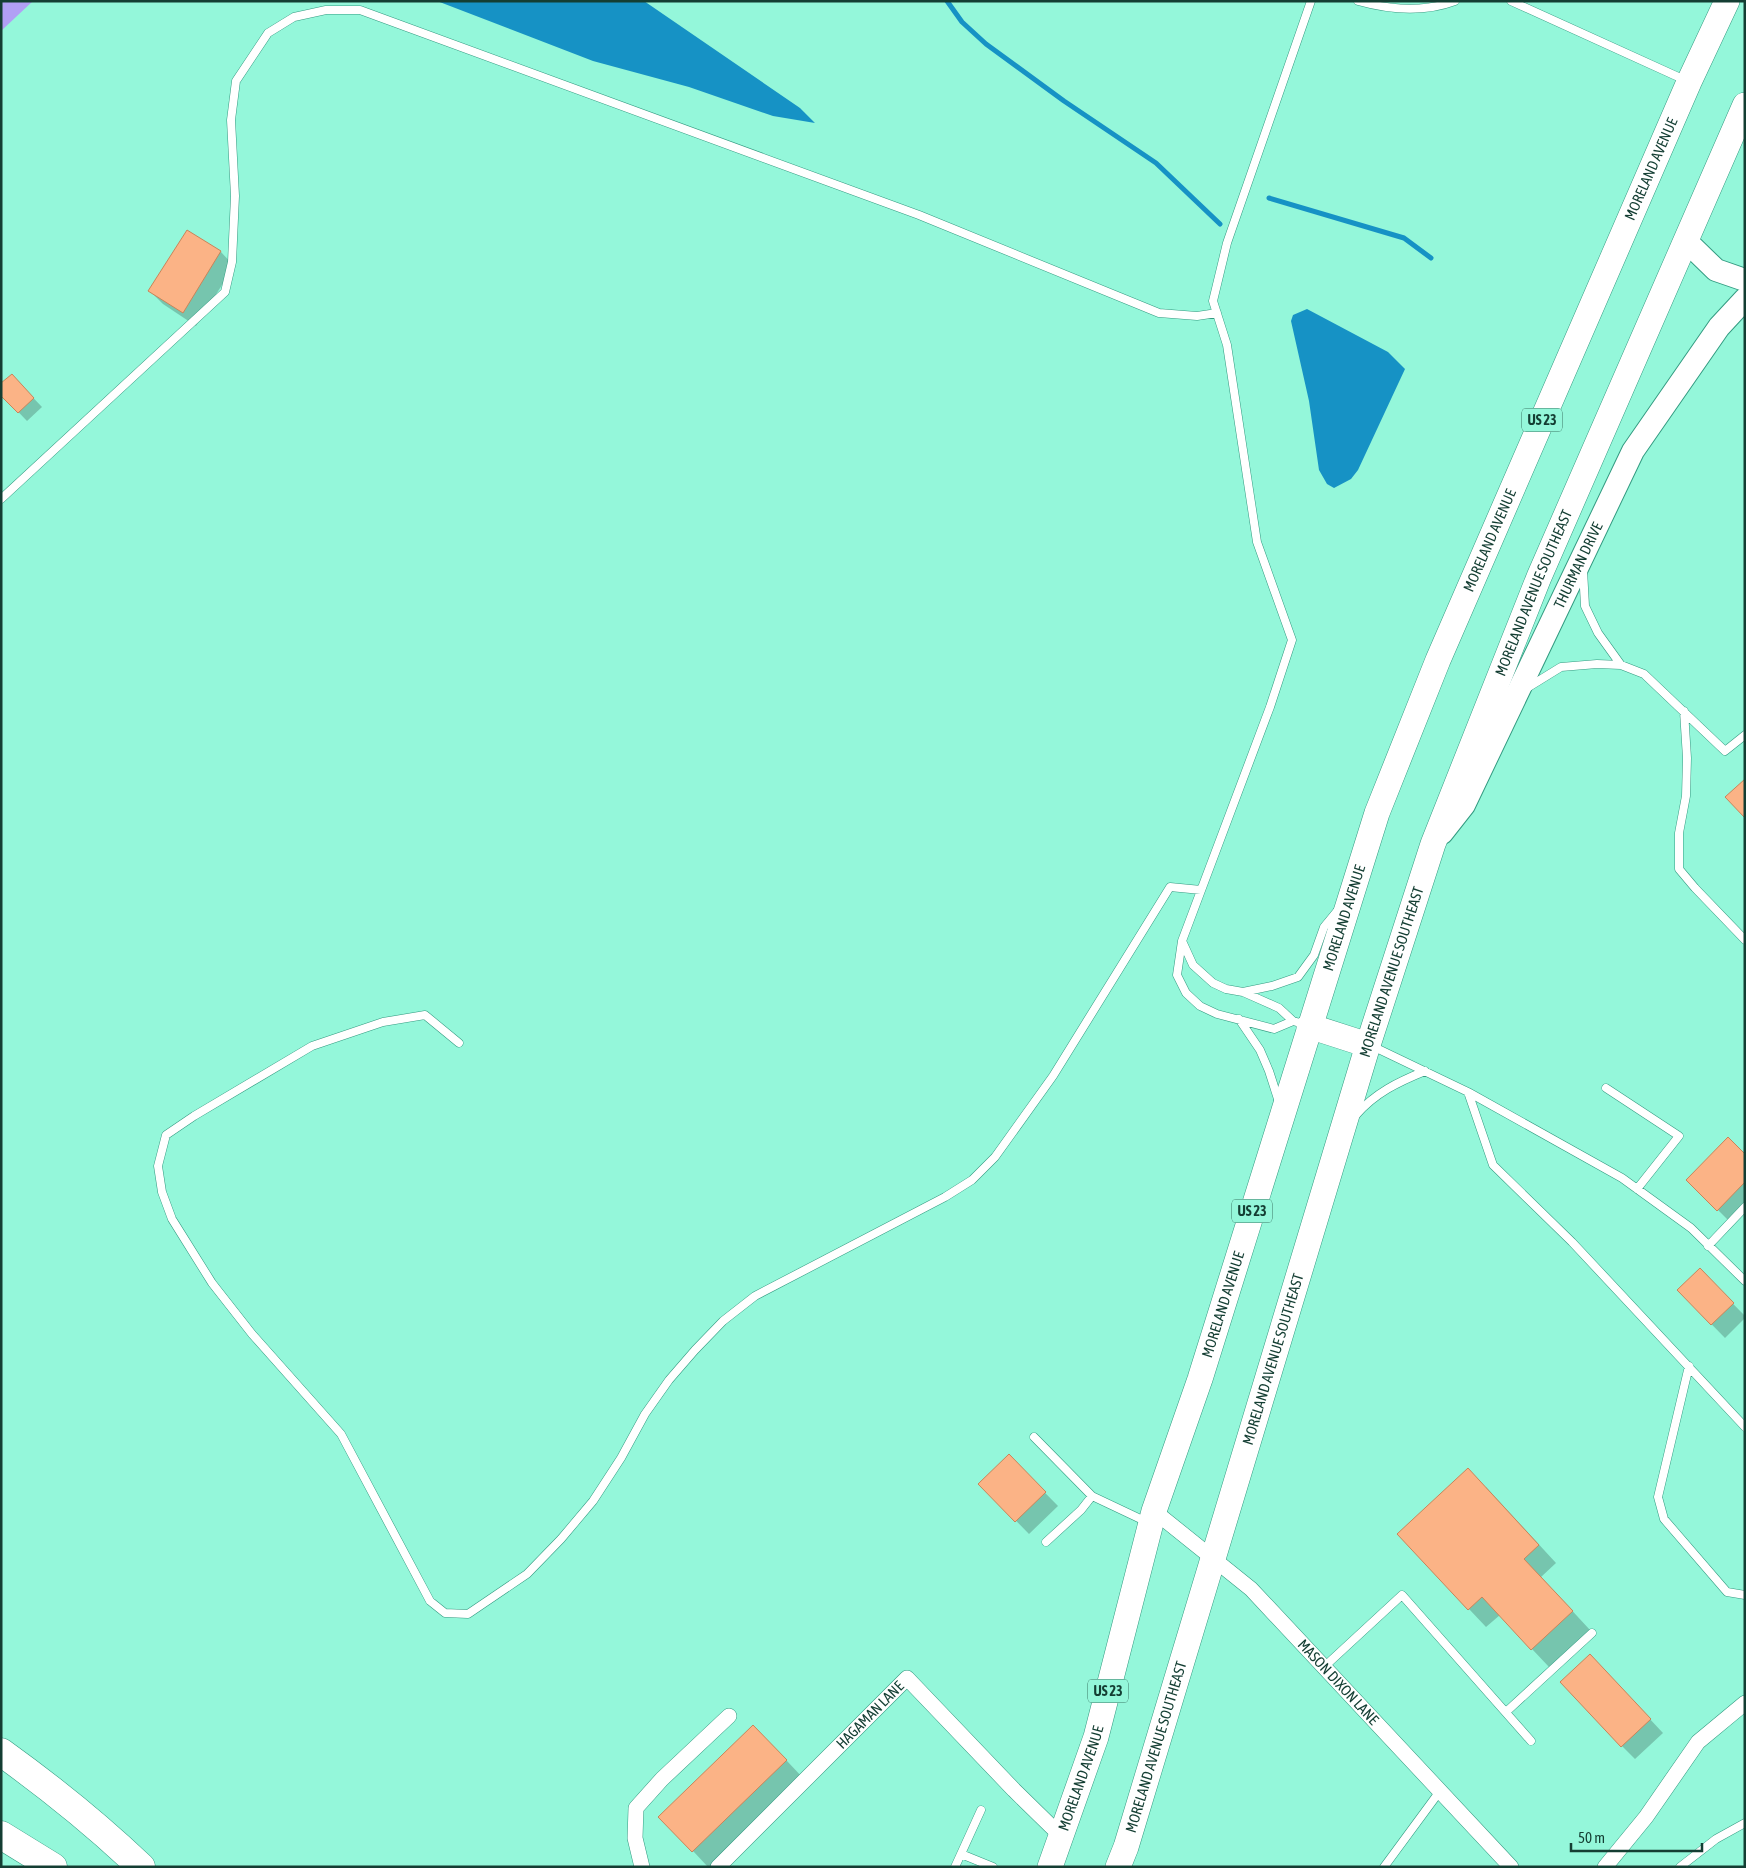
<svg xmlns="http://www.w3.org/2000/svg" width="1746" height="1868" viewBox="0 0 1746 1868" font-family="'Asap Condensed',sans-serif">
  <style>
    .forest { fill: #b19ff5 }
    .water { fill: #1692c5 }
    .shadow { fill: #0003 }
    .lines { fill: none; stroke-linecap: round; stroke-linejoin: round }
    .stream { stroke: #1692c5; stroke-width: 5 }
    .building { fill: #fbb386; stroke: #c98459 }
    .lane-casing { stroke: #339b81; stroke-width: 9 }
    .street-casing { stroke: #339b81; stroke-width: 16 }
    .secondary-casing { stroke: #339b81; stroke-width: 24 }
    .primary-casing { stroke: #339b81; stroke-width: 26 }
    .highway-casing { stroke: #339b81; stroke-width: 29 }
    .lane { stroke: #fff; stroke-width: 8 }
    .street { stroke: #fff; stroke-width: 15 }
    .secondary { stroke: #fff; stroke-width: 22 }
    .primary { stroke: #fff; stroke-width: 25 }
    .highway { stroke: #fff; stroke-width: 28 }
    .labels { text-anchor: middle; stroke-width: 4; stroke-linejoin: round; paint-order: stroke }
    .shield { fill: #94f7da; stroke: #3a7665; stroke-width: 1 }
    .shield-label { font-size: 14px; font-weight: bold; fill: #143e33 }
    .street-label { font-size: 15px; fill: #143e33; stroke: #94f7da }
  </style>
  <rect width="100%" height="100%" fill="#94f7da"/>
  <!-- forest -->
  <path class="forest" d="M1,1H33L1,31Z"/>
  <!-- water -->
  <path class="water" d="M437,1H644L800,108L815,123L773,116L689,87L593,61Z
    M1307,309L1388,352L1405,369L1358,470L1351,479L1334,488L1327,484L1319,470L1309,401L1291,321L1293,315Z"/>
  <!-- shadow -->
  <path class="shadow" d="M187,231L221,252L234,266L196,326L163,304L150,291Z
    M20,384L42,407L27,421L1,394Z
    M1745,1155V1209L1731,1223L1688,1180Z
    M1700,1270L1745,1316V1318L1725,1338L1678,1290Z
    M1009,1456L1058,1506L1029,1534L980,1484Z
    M1486,1487L1556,1563L1541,1577L1590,1630L1549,1667L1500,1615L1486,1627L1469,1609Z
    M1603,1669L1663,1733L1635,1759L1622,1746Z
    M771,1744L804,1779L713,1867H708L693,1851Z"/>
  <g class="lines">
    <!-- stream -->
    <path class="stream" d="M947,1L962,22L986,44L1064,101L1156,163L1220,224
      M1269,198L1404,238L1431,258"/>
  </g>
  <!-- building -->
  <path class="building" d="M187,230L221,251L183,313L148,291Z
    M12,374L34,398L18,413L1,396V383Z
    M1745,779V818L1725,797Z
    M1728,1137L1745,1154V1182L1717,1211L1686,1180Z
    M1700,1268L1734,1303L1711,1325L1677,1290Z
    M1009,1454L1046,1492L1015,1522L978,1484Z
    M1468,1468L1539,1545L1524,1559L1573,1611L1531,1650L1482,1597L1468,1610L1397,1534Z
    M1590,1654L1651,1719L1621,1747L1560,1682Z
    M753,1725L787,1760L692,1852L658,1817Z"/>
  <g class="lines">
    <!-- lane casing -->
    <g class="lane-casing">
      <path id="lane" d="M1358,1C1390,10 1423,13 1455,1
        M1511,1L1685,80
        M1,499L225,292L232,262L235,196L231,120L236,81L268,33L294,17L326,10H360L919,215L1159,313L1197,316L1217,313
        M1583,570L1585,606L1598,633L1621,665
        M1527,688L1561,667L1597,664L1621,665L1644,674L1725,751L1745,735
        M1684,711L1687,758L1686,796L1679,833V869L1695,888L1745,940
        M1182,941L1177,975L1186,993L1200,1006L1217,1014L1274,1029L1293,1021
        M1243,992L1272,986L1298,977L1314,955L1324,927L1338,910
        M1239,1019L1260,1050L1269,1071L1279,1102
        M1307,1025L1293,1021L1279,1008L1243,992L1226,989L1213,983L1193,965L1182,941L1270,707L1292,640L1257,542L1227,345L1213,301L1227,243L1311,1
        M459,1043L425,1015L383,1022L312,1046L194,1116L166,1135L158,1166L162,1192L172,1219L212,1283L252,1334L341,1434L430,1601L445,1613L468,1614L527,1574L561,1539L593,1501L621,1458L645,1414L669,1380L695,1350L723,1321L755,1296L945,1197L972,1180L995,1157L1053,1076L1170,887L1201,890
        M1372,1046L1468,1092L1622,1178L1691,1228L1745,1281
        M1606,1088L1679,1136L1637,1189
        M1468,1092L1493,1165L1572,1242L1745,1427
        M1356,1115C1375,1093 1398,1082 1425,1071
        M1708,1246L1745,1207
        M1689,1366L1658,1497L1664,1519L1727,1592L1745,1595
        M1034,1437L1092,1496L1147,1522
        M1046,1542L1081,1510L1092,1496
        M1324,1667L1402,1595L1531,1741
        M1506,1712L1592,1633
        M961,1854L993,1867
        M955,1867L981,1810
        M1384,1867L1440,1791
        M1680,1867L1716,1839L1745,1823"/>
    </g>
    <!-- street casing -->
    <g class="street-casing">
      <g id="street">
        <path id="s1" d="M1154,1511L1251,1589L1511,1867"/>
        <path d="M642,1867L635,1838L636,1808L662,1779L729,1716"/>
        <path id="s2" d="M718,1867L907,1678L1014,1790L1061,1836"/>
        <path d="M1605,1867L1646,1817L1698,1742L1745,1703"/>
      </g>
    </g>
    <!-- secondary casing -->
    <g class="secondary-casing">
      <g id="secondary">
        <path d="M1686,241L1716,270L1745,280"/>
        <path id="s3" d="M1442,833L1464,805L1633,451L1719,327L1745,299"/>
      </g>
    </g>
    <!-- primary casing -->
    <g class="primary-casing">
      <g id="primary">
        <path d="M1309,1026L1368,1045"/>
        <path id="s4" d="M1050,1867L1096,1737L1154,1511L1200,1379L1377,813L1438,660L1689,82L1727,1"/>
        <path id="s5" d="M1118,1867L1126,1847L1368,1045L1433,844L1539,577L1745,105"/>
      </g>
    </g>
    <!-- highway casing -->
    <g class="highway-casing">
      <path id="highway" d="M1,1752C51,1788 97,1825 141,1867
        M1,1835L53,1867"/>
    </g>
    <!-- lane -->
    <use href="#lane" class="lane"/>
    <!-- street -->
    <use href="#street" class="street"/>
    <!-- secondary -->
    <use href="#secondary" class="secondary"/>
    <!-- primary -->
    <use href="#primary" class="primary"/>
    <!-- highway -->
    <use href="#highway" class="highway"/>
  </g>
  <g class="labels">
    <!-- shield labels -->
    <g class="shield">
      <rect x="1522" y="408.5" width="40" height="23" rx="4"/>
      <rect x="1232" y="1199.5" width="40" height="23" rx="4"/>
      <rect x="1088" y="1679.5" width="40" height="23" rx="4"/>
    </g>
    <g class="shield-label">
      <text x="1542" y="425">US 23</text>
      <text x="1252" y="1216">US 23</text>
      <text x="1108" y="1696">US 23</text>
    </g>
    <!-- street labels -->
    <g class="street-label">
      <text dy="5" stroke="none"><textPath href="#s4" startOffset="1804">MORELAND AVENUE</textPath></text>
      <text dy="5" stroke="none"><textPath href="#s4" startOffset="1399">MORELAND AVENUE</textPath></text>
      <text dy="5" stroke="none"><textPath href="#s3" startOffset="301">THURMAN DRIVE</textPath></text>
      <text dy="5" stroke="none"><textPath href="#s5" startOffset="1341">MORELAND AVENUE SOUTHEAST</textPath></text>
      <text dy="5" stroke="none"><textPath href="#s4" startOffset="994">MORELAND AVENUE</textPath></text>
      <text dy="5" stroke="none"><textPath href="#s5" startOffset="936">MORELAND AVENUE SOUTHEAST</textPath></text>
      <text dy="5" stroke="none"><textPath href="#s4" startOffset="589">MORELAND AVENUE</textPath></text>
      <text dy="5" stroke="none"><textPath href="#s5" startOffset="531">MORELAND AVENUE SOUTHEAST</textPath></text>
      <text dy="5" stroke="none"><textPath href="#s1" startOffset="252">MASON DIXON LANE</textPath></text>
      <text dy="5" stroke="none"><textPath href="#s2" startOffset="215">HAGAMAN LANE</textPath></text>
      <text dy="5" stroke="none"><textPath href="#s5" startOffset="126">MORELAND AVENUE SOUTHEAST</textPath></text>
      <text dy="5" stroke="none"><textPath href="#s4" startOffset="94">MORELAND AVENUE</textPath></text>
    </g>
  </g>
  <!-- border -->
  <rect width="1746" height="1868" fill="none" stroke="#143e33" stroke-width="5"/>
  <!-- scale -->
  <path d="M1571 1843v8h131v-8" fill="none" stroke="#143e33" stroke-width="2.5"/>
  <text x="1578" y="1843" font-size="15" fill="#143e33" stroke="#94f7da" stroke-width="4" paint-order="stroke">50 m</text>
</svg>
